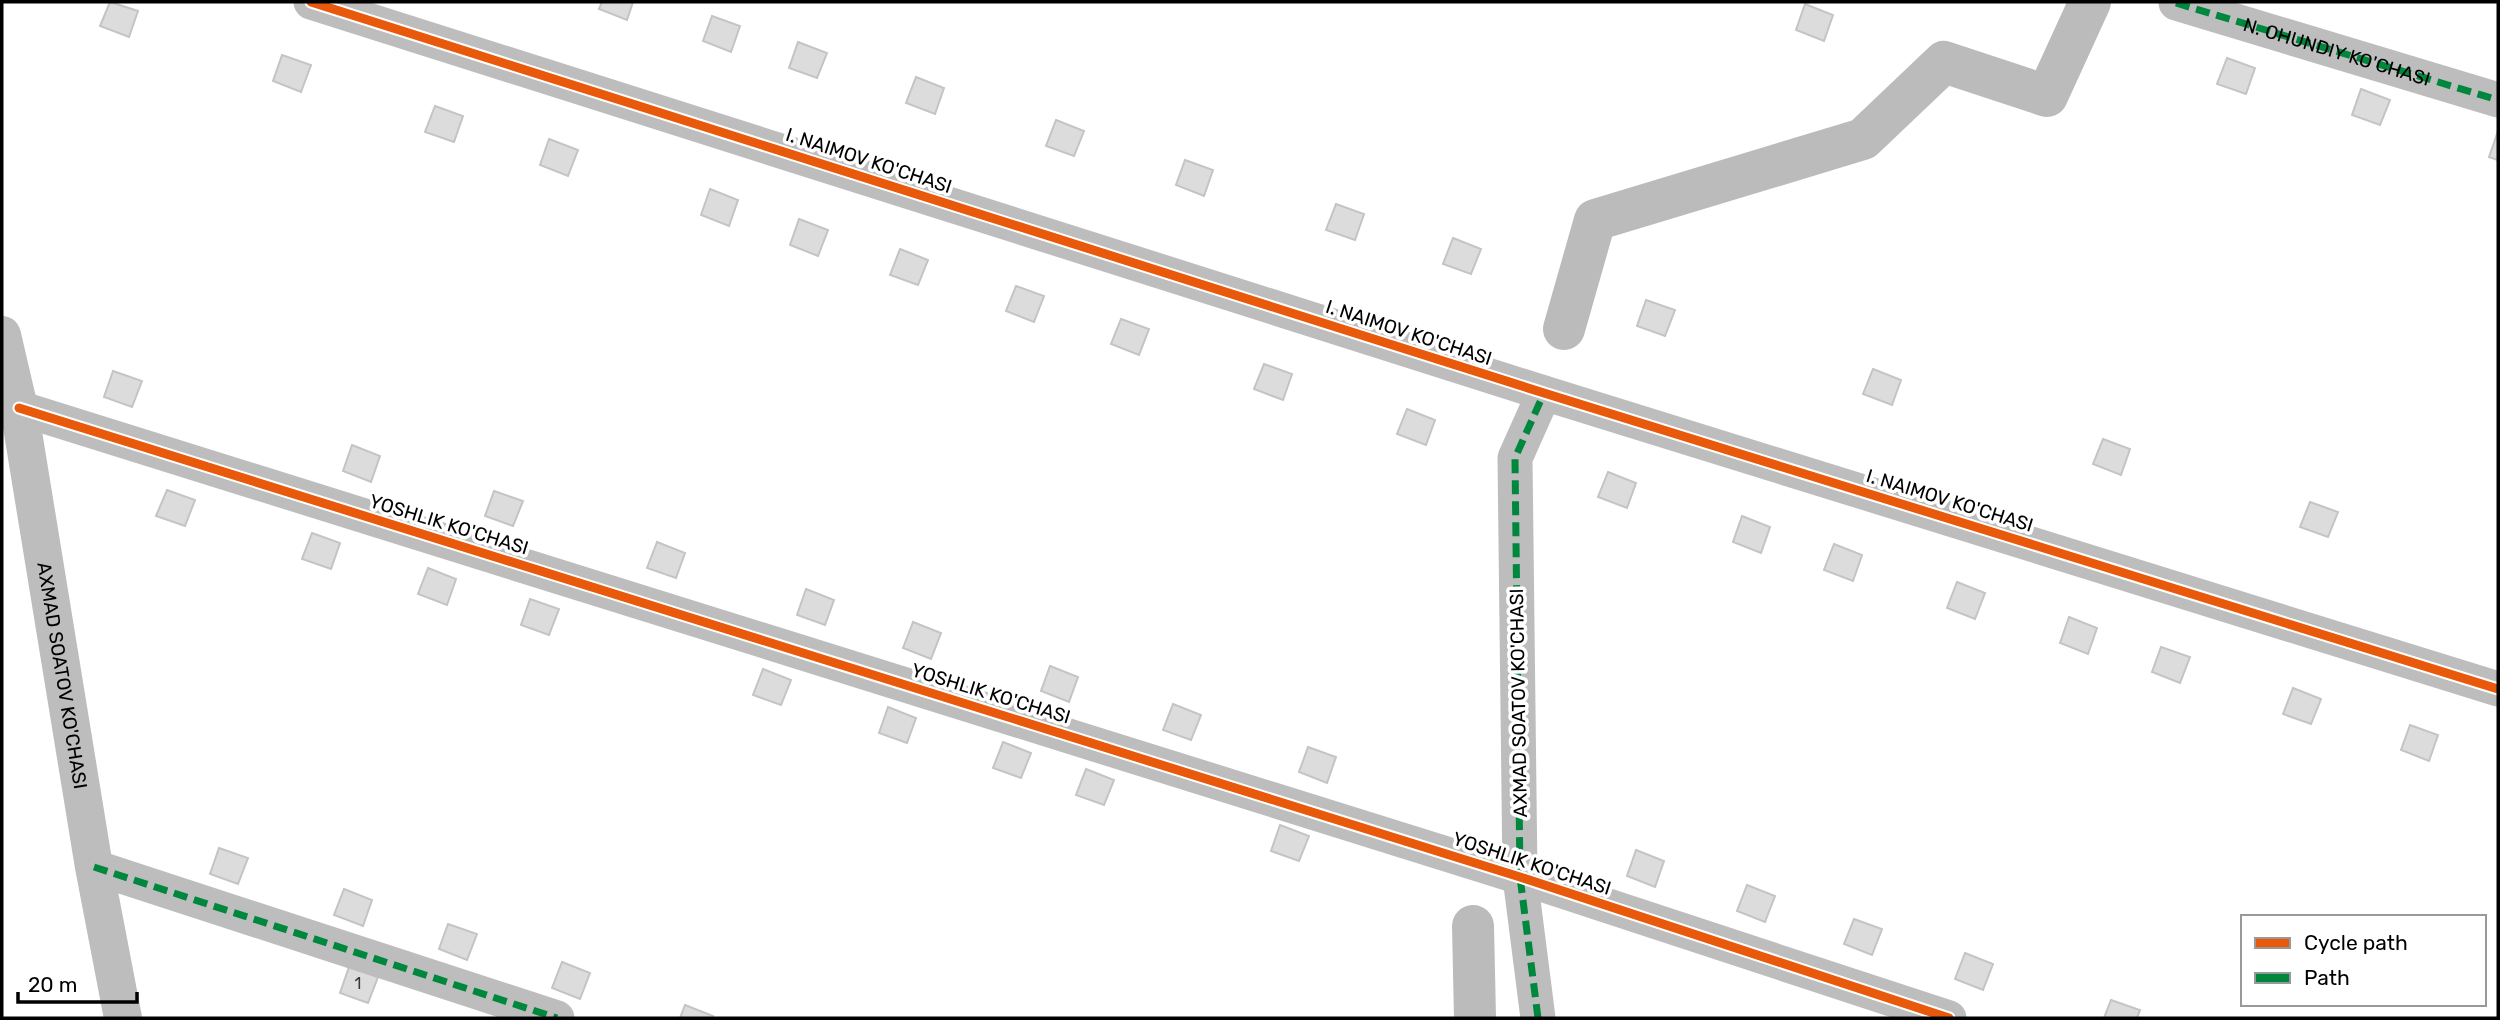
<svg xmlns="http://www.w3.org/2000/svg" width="2500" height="1020" viewBox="0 0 2500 1020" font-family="Rubik,sans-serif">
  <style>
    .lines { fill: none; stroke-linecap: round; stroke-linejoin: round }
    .canal { stroke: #bbb; stroke-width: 42 }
    .building { fill: #dcdcdc; stroke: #c4c4c4; stroke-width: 2 }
    .minor { stroke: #bdbdbd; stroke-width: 35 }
    .tertiary { stroke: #bdbdbd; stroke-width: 38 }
    .quiet { stroke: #00873e; stroke-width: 7; stroke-dasharray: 14 7; stroke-linecap: butt }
    .cycleway-casing { stroke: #fff; stroke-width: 13 }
    .cycleway { stroke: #e8590c; stroke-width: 9 }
    .labels { text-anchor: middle; stroke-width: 7; stroke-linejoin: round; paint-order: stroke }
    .number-label { font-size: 16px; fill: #373737 }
    .street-label { font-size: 19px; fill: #000; stroke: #fff }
  </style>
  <rect width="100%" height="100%" fill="#fff"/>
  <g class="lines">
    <!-- canal -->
    <path class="canal" d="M1564,329L1595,220L1863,139L1944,62L2047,96L2090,2
      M1473,926L1475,1018"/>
  </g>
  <!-- building -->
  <path class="building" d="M110,2L138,11L129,37L100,26Z
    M602,2H633L627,20L599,9Z
    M1805,4L1833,15L1824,41L1796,30Z
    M712,16L740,26L731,52L703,41Z
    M798,42L827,53L817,78L789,68Z
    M282,55L311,65L301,92L273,81Z
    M2227,58L2255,68L2246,94L2217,84Z
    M916,77L944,88L935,114L906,103Z
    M2361,89L2390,100L2380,125L2352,115Z
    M435,106L463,116L454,142L425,132Z
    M1056,120L1084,131L1074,156L1046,146Z
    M2498,131V160L2489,157Z
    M549,139L578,150L568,176L540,165Z
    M1185,160L1213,170L1204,196L1176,185Z
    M710,189L738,200L729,226L701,215Z
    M1336,204L1364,214L1355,240L1326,230Z
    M799,219L828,230L818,256L790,245Z
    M1453,238L1481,249L1471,274L1443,264Z
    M900,249L928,260L918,285L890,275Z
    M1016,286L1044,296L1034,322L1006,311Z
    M1646,300L1675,310L1665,336L1637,326Z
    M1121,319L1149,329L1139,355L1111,344Z
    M1264,364L1292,374L1283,400L1254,389Z
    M1873,369L1901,380L1892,405L1863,394Z
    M113,371L142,381L132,407L104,397Z
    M1407,409L1435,420L1426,445L1397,434Z
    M2103,439L2130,449L2121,475L2093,464Z
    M352,445L380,456L371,482L343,471Z
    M1608,472L1636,483L1627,508L1598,497Z
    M167,490L195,500L185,526L156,516Z
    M494,491L523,501L513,526L485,516Z
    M2310,502L2338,512L2328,537L2300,527Z
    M1742,516L1770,527L1761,553L1733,542Z
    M312,533L340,543L331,569L302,559Z
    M657,542L685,553L676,578L647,568Z
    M1834,544L1862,555L1853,581L1824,570Z
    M428,568L456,579L447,605L418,594Z
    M1957,582L1985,593L1975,619L1947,608Z
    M806,589L834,600L825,625L797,615Z
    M530,599L559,609L549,635L521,625Z
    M2069,617L2097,628L2088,654L2060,643Z
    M913,622L941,633L931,659L903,648Z
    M2161,647L2190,657L2180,683L2152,672Z
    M1050,666L1078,677L1069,702L1041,691Z
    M763,669L791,680L781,705L753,695Z
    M2293,688L2321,699L2311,724L2283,714Z
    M1173,704L1201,715L1191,740L1163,730Z
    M888,707L916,718L907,743L879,733Z
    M2410,725L2438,735L2429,761L2401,750Z
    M1003,742L1031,753L1021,778L993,768Z
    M1308,747L1336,757L1327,783L1299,772Z
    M1086,769L1114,780L1104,805L1076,795Z
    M1280,825L1309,836L1299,861L1271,851Z
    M219,848L248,858L238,884L210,874Z
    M1636,850L1664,861L1655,887L1627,876Z
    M1747,885L1775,896L1765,922L1737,911Z
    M344,889L372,900L363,926L334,915Z
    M1854,919L1882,929L1872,955L1844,944Z
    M448,924L477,934L467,960L439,949Z
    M1965,953L1993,964L1983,990L1955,979Z
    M562,962L590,973L580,999L552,988Z
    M349,967L378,977L368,1003L340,993Z
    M2111,1000L2140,1010L2137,1018H2104Z
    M685,1005L713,1016L712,1018H680Z"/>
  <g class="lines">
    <!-- minor -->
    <g class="minor">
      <path d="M311,2L1544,393L2498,689"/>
      <path id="s1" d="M2176,3L2498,100"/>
      <path d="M19,408L1520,877L1949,1018"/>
      <path d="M94,867L557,1018"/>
      <path d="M1538,1018L1520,877L1515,458L1544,393"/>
    </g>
    <!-- tertiary -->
    <path class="tertiary" id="s2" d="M2,335L19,408L94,867L123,1018"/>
    <!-- quiet -->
    <path class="quiet" d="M2176,3L2498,100
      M94,867L557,1018
      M1538,1018L1520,877L1515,458L1544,393"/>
    <!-- cycleway casing -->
    <g class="cycleway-casing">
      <path id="cycleway" d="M311,2L1544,393L2498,689
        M19,408L1520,877L1949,1018"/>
    </g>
    <!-- cycleway -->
    <use href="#cycleway" class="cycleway"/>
  </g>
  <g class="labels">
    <!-- number labels -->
    <g class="number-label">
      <text x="358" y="989">1</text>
    </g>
    <!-- street labels -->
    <g class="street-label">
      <text dy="7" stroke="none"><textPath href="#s1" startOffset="168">N. OHUNDIY KO'CHASI</textPath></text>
      <text transform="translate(869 160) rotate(18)" y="7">I. NAIMOV KO'CHASI</text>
      <text transform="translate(1409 332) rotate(18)" y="7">I. NAIMOV KO'CHASI</text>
      <text transform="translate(1950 500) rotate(17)" y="7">I. NAIMOV KO'CHASI</text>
      <text transform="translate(449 524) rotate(17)" y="7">YOSHLIK KO'CHASI</text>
      <text dy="7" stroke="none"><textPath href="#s2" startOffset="346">AXMAD SOATOV KO'CHASI</textPath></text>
      <text transform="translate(991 693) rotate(17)" y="7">YOSHLIK KO'CHASI</text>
      <text transform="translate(1518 703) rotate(-91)" y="7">AXMAD SOATOV KO'CHASI</text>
      <text transform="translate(1532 863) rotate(18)" y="7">YOSHLIK KO'CHASI</text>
    </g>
  </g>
  <!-- border -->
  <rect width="2500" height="1020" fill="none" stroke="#000000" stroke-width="7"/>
  <!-- legend -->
  <rect x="2241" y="915" width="245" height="91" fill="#ffffff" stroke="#999999" stroke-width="2"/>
  <rect x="2255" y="938" width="35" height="10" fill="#e8590c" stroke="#999999" stroke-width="2"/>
  <text x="2304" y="950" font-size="21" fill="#000000">Cycle path</text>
  <rect x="2255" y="973" width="35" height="10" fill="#00873e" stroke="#999999" stroke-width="2"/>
  <text x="2304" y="985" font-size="21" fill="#000000">Path</text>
  <!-- scale -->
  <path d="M18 992v10h119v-10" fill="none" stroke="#000000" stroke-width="3.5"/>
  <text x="28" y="992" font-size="21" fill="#000000" stroke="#ffffff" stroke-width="5" paint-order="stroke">20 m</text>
</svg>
